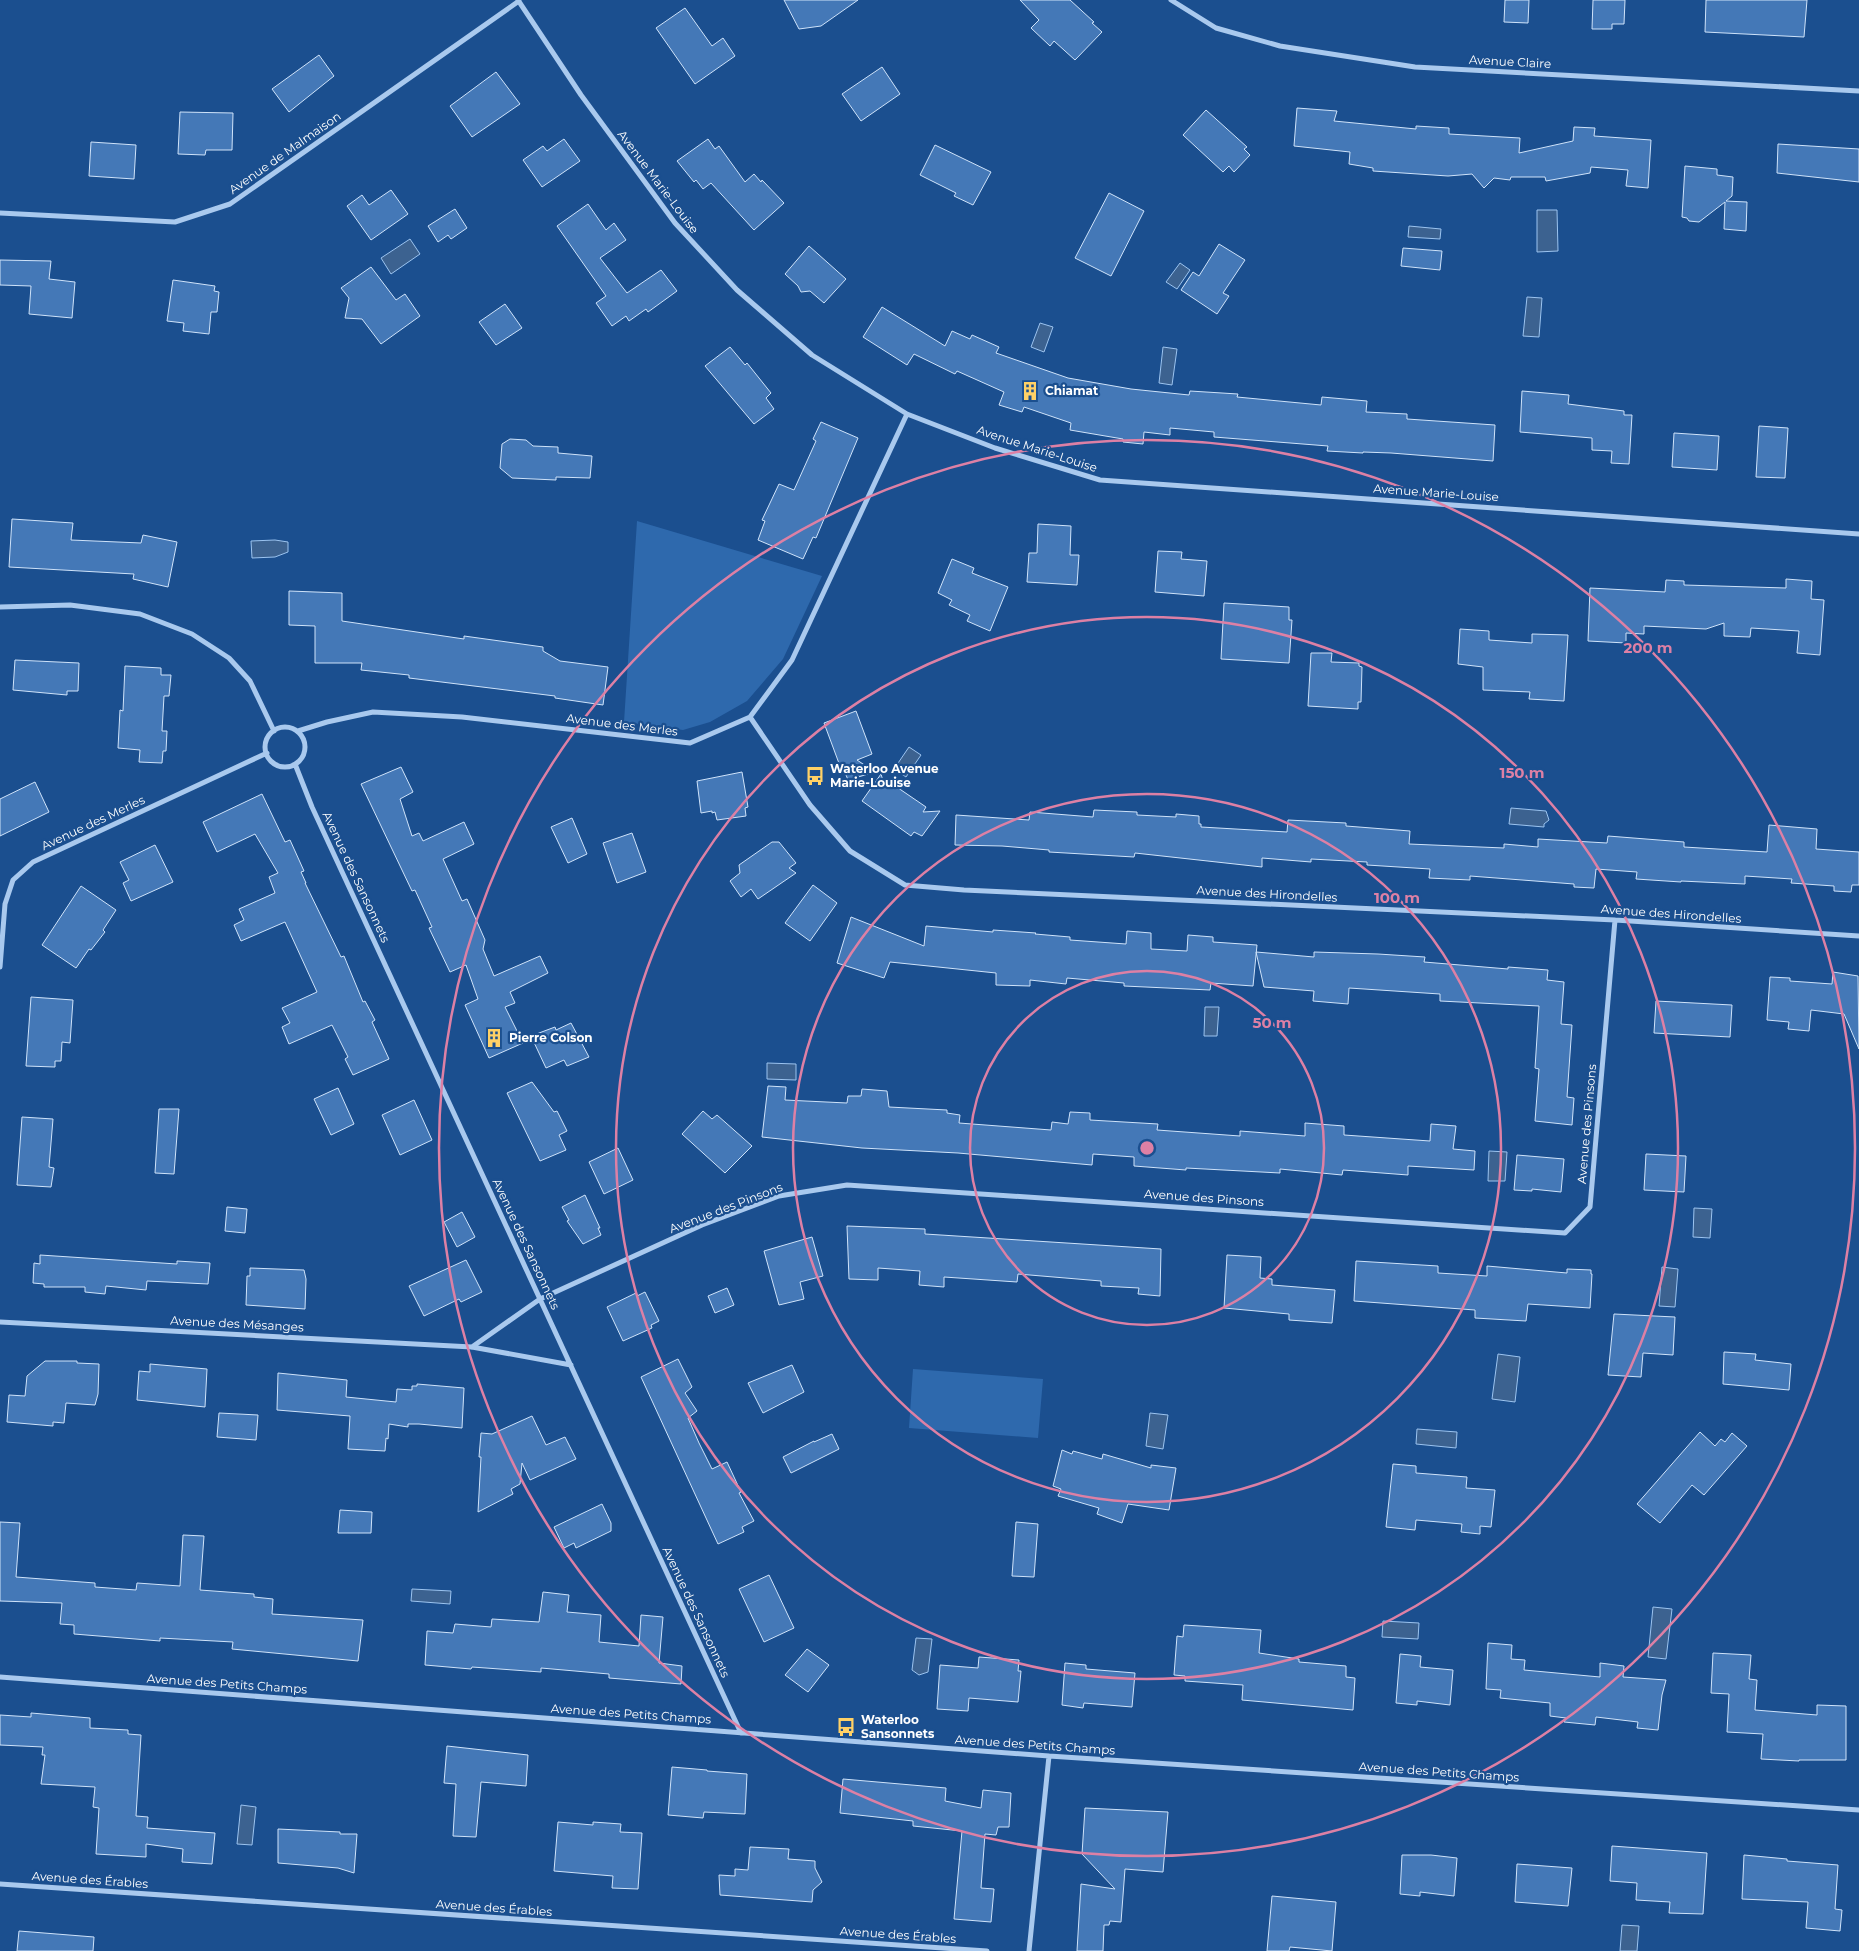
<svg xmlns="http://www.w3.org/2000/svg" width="1859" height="1951" viewBox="0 0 1859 1951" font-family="Montserrat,sans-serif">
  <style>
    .green { fill: #2e69ad }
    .water { fill: #3c6290; stroke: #9cc4f0 }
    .building { fill: #4478b7; stroke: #cfe3fa }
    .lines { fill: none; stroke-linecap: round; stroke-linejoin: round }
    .minor { stroke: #a9c9ee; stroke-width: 5 }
    .ring { fill: none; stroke: #dd80a5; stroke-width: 2.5 }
    .labels { text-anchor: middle; stroke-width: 4.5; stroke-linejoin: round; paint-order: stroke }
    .street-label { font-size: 12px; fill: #fff; stroke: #1b4f8f }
    .poi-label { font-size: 12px; font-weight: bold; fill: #fff; stroke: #1b4f8f; text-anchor: start }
    .centre { fill: #dd80a5; stroke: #1b4f8f; stroke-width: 2.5 }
    .ring-label { font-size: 15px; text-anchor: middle; font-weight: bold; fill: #dd80a5; stroke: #1b4f8f; stroke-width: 4.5; stroke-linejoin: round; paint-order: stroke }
  </style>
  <rect width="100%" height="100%" fill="#1b4f8f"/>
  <!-- green -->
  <path class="green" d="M637,521L822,576L783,659L747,701L710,722L683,730L624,722Z
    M913,1369L1043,1379L1038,1438L909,1428Z"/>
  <!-- water -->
  <path class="water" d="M1537,210H1557L1558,251L1537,252Z
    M1409,226L1441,229L1440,239L1408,237Z
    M410,239L420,254L391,274L381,258Z
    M1180,263L1190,270L1177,289L1166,282Z
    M1527,297L1542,298L1539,337L1523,336Z
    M1040,323L1053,327L1044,352L1031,347Z
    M1163,347L1177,349L1172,385L1159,383Z
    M275,540L288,542V552L275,557L252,558L251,541Z
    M909,747L921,755L906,777L894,769Z
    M1511,808L1546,811L1549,820L1544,824V827L1509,824Z
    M1205,1007H1219L1217,1036H1204Z
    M767,1063L796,1064V1080L767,1079Z
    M1489,1151L1507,1152L1505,1181H1488Z
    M1694,1208L1712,1209L1710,1238L1693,1237Z
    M1662,1267L1678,1269L1675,1307L1659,1306Z
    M1498,1354L1520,1357L1515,1402L1492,1399Z
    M1150,1413L1168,1415L1163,1449L1146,1446Z
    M1417,1429L1457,1432L1456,1448L1416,1444Z
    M412,1589L451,1591L450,1604L411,1601Z
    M1653,1607L1672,1609L1666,1659L1648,1657Z
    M1383,1621L1419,1623L1418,1639L1382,1637Z
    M916,1638L932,1639L928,1672L919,1675L912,1670Z
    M241,1805L256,1807L252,1845L237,1844Z
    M1622,1925L1639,1926L1637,1951H1620Z"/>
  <!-- building -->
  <path class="building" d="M784,0H858L821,26L799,29Z
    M1020,0H1070L1094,22L1092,23L1102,32L1075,60L1054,41L1050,46L1031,28L1039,20Z
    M1505,0H1529L1528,23L1504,22Z
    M1593,0H1625L1624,24H1612V29H1592Z
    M1706,0H1807L1804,37L1705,32Z
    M685,8L712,46L723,38L735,56L695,84L656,28Z
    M319,55L334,76L289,112L272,89Z
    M882,67L900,94L861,121L842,94Z
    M496,72L520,104L472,137L450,106Z
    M1297,108L1337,111L1334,121L1416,129V126L1449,128V134L1520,138L1519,153L1573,141L1574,127L1595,128L1594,136L1651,140L1648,188L1626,186L1628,170L1591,167L1590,173L1546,181L1545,177H1511L1510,180L1494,178L1484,188L1472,174L1448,176L1373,171V168L1349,164L1350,152L1294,146Z
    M1206,110L1247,147L1244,149L1250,155L1234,172L1229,166L1223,172L1183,135Z
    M180,112L233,113L232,150H206L205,155L178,154Z
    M564,139L580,161L542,187L523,160L543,146L547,151Z
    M708,139L715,149L719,146L745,182L754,174L761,182L762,180L784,203L754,230L711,183L703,189L696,180L694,182L677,161Z
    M91,142L136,145L134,179L89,176Z
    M1778,144L1859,149V182L1777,173Z
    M935,145L991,172L973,205L954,196L956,193L920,175Z
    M1685,166L1717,169V175L1733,177L1732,196L1726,201L1747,202L1746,231L1724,229L1725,202L1699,222L1689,221L1687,218L1682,217Z
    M391,190L408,214L371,240L347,206L362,195L369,205Z
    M1109,193L1144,211L1111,276L1075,258Z
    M588,204L606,230L614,223L626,240L600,258L627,293L661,270L677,291L648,312L646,309L629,321L626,316L612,326L596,303L606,296L557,226Z
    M455,209L467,228L451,239L448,235L438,242L428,226Z
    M1219,244L1245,260L1223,293L1229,296L1217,314L1181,290L1193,272L1199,276Z
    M809,246L846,279L824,303L810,291L801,292L798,286L785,274Z
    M1403,248L1442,251L1440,270L1401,266Z
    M0,260L51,261L49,279L75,282L72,318L29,314L31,286L0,285Z
    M371,267L396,300L405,294L420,316L381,344L362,319L345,318L349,298L341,288Z
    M173,280L215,286L214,291L219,292L217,312H211L209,334L183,331L184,323L167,321Z
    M505,304L522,328L496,345L479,322Z
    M882,307L945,346L952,331L970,339L972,335L999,347L996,353L1068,378L1131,389L1189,395L1190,391L1238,394L1237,397L1321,405L1322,397L1367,401L1366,412L1407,414V419L1495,425L1493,461L1391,453L1363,452V453L1327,451L1328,446L1214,437V432L1170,428V435L1144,432L1143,444L1123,442V439L1070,430L1071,423L1024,407L1022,412L999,405L1004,392L957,371L955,374L914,354L907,365L863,337Z
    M730,347L745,365L747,363L771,393L766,398L774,409L754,424L705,366Z
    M1522,391L1569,395L1568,404L1624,411V415H1632L1629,464L1611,463L1612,451L1592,450V438L1520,432Z
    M821,422L858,438L816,538L813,537L803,559L758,540L765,521L762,520L779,484L794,490L816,441L813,439Z
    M1759,426L1788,428L1785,478L1756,477Z
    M1674,433L1719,436L1717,470L1672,467Z
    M510,439L526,440L533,446L558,447V453L592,456L590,478L556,477V480L512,478L500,468L502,444Z
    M12,519L73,523L71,540L141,543L143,535L177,542L168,587L133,579L134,574L9,567Z
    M1038,524L1071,526L1070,555H1079L1077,585L1027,582L1029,553H1037Z
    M1158,551L1182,552L1181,559L1207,561L1204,596L1155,592Z
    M952,559L974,568L972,573L1008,587L990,631L967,621L970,615L949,605L952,600L938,593Z
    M1786,579L1812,581L1811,599L1824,600L1820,655L1797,653L1799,631L1751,628L1750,637L1724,636V623L1706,629L1644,626V634L1626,633V643L1588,641L1590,588L1665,592L1666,580L1684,581V585L1786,588Z
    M289,591L342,593V621L464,639V636L543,647V651L560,661L608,667L603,705L555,698V696L409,678V675L361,670L362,663H315V626L289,625Z
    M1224,603L1289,607V620H1292L1289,663L1221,659Z
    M1460,629L1489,631V640L1532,643V634L1568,635L1564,701L1529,699L1530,692L1483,690V667L1458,664Z
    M1311,653H1332L1331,662L1359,663V666L1362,667L1361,702H1358V709L1308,706Z
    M15,660L79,663L78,691H67V695L13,690Z
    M125,666L161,668V675H171L169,696H164L162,731H167L166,751H163L162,763L139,762L140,750L118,748L120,710L123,711Z
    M856,711L872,754L857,760L875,772L848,780L842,765L840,766L824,723Z
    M401,767L413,792L400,799L412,836L419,833L423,841L464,822L474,844L443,859L462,901L467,899L485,940L483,949L494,976L540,956L548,973L510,992L515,1003L505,1007L523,1043L489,1058L465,1005L478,999L466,965L450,972L429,928L432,927L415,890L412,891L361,784Z
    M742,772L748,807L745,808L746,816L717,820L715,812L712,813V811L701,813L697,781Z
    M881,774L883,781L885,779L926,807L923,812L940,811L922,836L914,832L911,836L862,801Z
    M35,782L49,812L0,836V799Z
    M262,794L285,842L290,840L304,871L301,872L306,883H305L341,957L344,956L363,1002L365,1001L375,1020L372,1022L389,1059L353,1075L345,1059L348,1057L332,1025L289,1044L282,1027L290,1023L282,1008L317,992L285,922L241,941L234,925L244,920L239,909L275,893L269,877L278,873L255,834L217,852L203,822Z
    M1094,810L1137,812V815L1176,817V814L1199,816V824H1201V827L1287,832L1288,820L1346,823V826L1410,831L1409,844L1504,848V844L1538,847V839L1607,843L1608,836L1684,842V847L1767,852L1769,825L1817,829L1816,849L1859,852V885H1852L1851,892L1834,891V886L1791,883L1792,879L1745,876V884L1681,881V882L1636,879L1637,872L1596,869L1594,888L1574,887V884L1470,876V880L1429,878L1430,869L1367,865V862L1311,859V862L1262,858V867L1135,853L1134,857L1049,852V850L1002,846L955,845L956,815L1029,820L1030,812L1093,817Z
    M572,818L587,854L568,863L551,827Z
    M632,833L646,872L617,883L603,843Z
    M772,842H779L796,863L789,868L796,873L758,899L751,889L741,897L730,881L740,873L739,865Z
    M155,845L173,882L131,901L123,883L129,880L120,862Z
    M813,885L837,903L810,941L785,923Z
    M81,886L116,910L103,930L105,932L91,950L89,949L76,968L42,945Z
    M851,917L924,946L926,926L993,932V930L1036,933L1035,934L1070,937V940L1126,944L1127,931L1151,933V949L1187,951L1188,935L1213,937V942L1257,945L1253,986L1211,983L1210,990L1124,986V983L1067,978L1066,984L1030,980V986L996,985V973L890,962L884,978L837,963Z
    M1256,952L1314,957V952L1378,954L1425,957L1424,962L1508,969V967L1548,970L1547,980L1564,982L1561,1024L1572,1025L1567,1097L1574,1098L1572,1125L1535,1121L1539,1069L1535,1068L1539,1006L1440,1001V994L1349,988L1348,1004L1313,1001L1314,991L1264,987Z
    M1833,972L1858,976L1859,1049L1844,1014L1811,1010L1809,1031L1788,1029L1789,1022L1767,1020L1770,977L1790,978V981L1832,984Z
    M31,997L73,1000L70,1043L62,1042L61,1061H55V1067L26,1066Z
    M1656,1001L1732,1005L1730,1037L1654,1033Z
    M571,1023L589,1057L567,1066L564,1060L546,1068L531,1036L555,1027L556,1030Z
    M532,1082L554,1112L557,1111L567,1131L559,1135L566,1150L540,1161L507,1093Z
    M768,1086L786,1087L785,1100L847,1103L848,1096H861L862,1089L887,1091L889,1107L947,1110V1113L960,1115L959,1123L1051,1130L1052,1122L1068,1124L1070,1112L1090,1113V1120L1158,1124L1157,1130L1240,1136V1131L1305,1136V1123L1344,1126V1135L1430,1141L1431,1124L1456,1126L1453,1149L1475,1151L1474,1170L1408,1166V1175L1343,1170L1342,1175L1280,1169V1173L1186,1168V1170L1134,1166V1157L1093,1154L1092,1165L958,1153L862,1148L762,1137Z
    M338,1088L354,1124L331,1135L314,1099Z
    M414,1100L432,1140L400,1155L382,1115Z
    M159,1109H179L174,1174L155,1173Z
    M703,1111L712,1119L717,1115L752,1146L725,1173L682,1134Z
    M22,1117L53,1119L49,1167L54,1168L51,1187L17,1185Z
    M618,1148L633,1180L604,1194L589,1162Z
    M1646,1154L1686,1156L1684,1192L1644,1190Z
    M1517,1155L1564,1159L1561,1192L1532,1189V1191L1514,1190Z
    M585,1195L600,1228H598L601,1235L583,1244L567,1221L569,1220L562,1207Z
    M227,1207L247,1209L245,1233L225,1231Z
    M462,1212L475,1237L457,1247L444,1222Z
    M847,1226L925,1229V1234L1161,1249L1160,1296L1138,1294L1139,1288L1101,1286V1281L1018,1274L1017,1282L944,1277V1287L919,1285L920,1271L878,1268V1280L849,1279Z
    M812,1237L823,1276L800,1282L804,1299L779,1305L764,1251Z
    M40,1255L177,1264V1261L210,1263L208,1284L147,1281L146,1290L106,1286L105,1294L85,1292V1287H44V1284L33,1283L34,1263L40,1264Z
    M1227,1255L1261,1257L1260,1278L1272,1279V1285L1335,1290L1332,1323L1289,1320V1314L1224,1308Z
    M466,1260L482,1292L461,1302L459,1299L424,1316L409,1286Z
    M1356,1261L1438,1266V1273L1487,1276V1266L1567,1273V1269L1591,1270V1274H1592L1590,1308L1528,1304L1526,1321L1475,1318V1310L1354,1301Z
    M250,1268L304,1270L306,1279L305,1309L246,1305L247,1276H250Z
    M727,1288L734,1305L715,1313L708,1296Z
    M645,1292L659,1321L651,1325L652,1328L623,1341L607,1307L636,1293L637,1296Z
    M1614,1314L1675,1317L1673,1355L1643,1353L1641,1377L1608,1375Z
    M1724,1352L1756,1354L1755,1360L1791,1364L1789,1390L1723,1384Z
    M678,1359L692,1387L685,1393L697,1411L688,1418L699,1443L712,1469L727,1462L741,1492L739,1493L754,1521L742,1527L744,1532L718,1544L641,1377Z
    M45,1361H77V1363L99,1364L98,1394L95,1405L66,1403L64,1423L53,1422V1426L7,1422L9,1395L25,1396L27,1376Z
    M150,1364L207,1369L205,1407L137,1400L139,1371L150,1372Z
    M792,1365L804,1392L763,1413L748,1383Z
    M278,1373L347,1380L346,1397L396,1402L397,1389L412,1390V1386H417V1384L464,1388L462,1428L419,1424H408V1427L389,1424L388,1439L386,1438L385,1451L348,1449L350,1416L277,1410Z
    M219,1413L258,1415L256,1440L217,1437Z
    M532,1416L546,1445L565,1437L576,1459L530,1480L522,1463L520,1484L511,1489L513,1494L478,1512L481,1457H479L481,1433L492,1434Z
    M1700,1432L1715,1446L1721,1439L1725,1442L1732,1433L1747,1446L1704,1495L1692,1485L1660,1523L1637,1504Z
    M832,1434L839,1449L791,1473L783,1457L814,1441V1442Z
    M1062,1450L1072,1454L1073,1451L1102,1459L1103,1454L1151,1468V1465L1176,1468L1169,1510L1128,1504L1122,1523L1097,1514L1099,1508L1058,1496L1061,1489L1053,1486Z
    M1393,1464L1416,1466V1473L1467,1477L1466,1488L1495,1490L1491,1527L1480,1526V1534L1461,1532L1462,1524L1416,1520L1415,1530L1386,1527Z
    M602,1504L611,1523V1531L576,1548L574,1543L564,1548L554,1527Z
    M340,1510L372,1512L371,1533H338Z
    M0,1522L20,1523L16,1577L95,1583V1587L136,1590L137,1583L180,1586L183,1535L204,1536L200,1590L254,1594V1597L273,1599L272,1614L363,1620L358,1661L232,1649L233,1642L160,1638V1641L74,1634V1625L60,1624L62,1603L0,1601Z
    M1016,1522L1038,1524L1034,1577L1012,1576Z
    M769,1575L794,1628L764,1642L739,1589Z
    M543,1592L569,1595L567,1612L601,1615L599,1642L639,1646L641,1615L663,1617L659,1663L682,1666L681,1684L609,1678V1674L541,1668V1672L472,1667L471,1669L425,1665L427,1631L453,1633L455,1624L491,1627L492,1619L539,1622Z
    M1184,1625L1261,1630L1259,1653L1299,1659V1662L1346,1666V1677L1355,1678L1353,1710L1242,1700L1243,1685L1185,1681V1676L1174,1675L1177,1636L1183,1637Z
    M1488,1643L1512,1645L1511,1659L1525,1660L1524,1670L1600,1677V1663L1624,1666L1623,1677L1666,1680L1662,1695L1658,1730L1637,1728L1638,1722L1596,1717L1595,1725L1564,1722L1566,1718L1550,1716V1703L1500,1698L1501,1690L1486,1689Z
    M807,1649L829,1665L808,1692L785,1675Z
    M1713,1653L1751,1655L1749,1679L1757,1680L1755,1710L1817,1715V1705L1846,1706V1760H1799V1761L1761,1759L1763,1734L1727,1732L1729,1694L1711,1693Z
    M1400,1654L1421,1656L1420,1667L1453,1670L1450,1705L1417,1701V1705L1396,1703Z
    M979,1657L1019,1660L1018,1671H1021L1018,1702L969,1698L968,1711L937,1709L940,1665L978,1668Z
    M1065,1663L1086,1665V1669L1135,1673L1132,1707L1084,1703L1083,1708L1062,1705Z
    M31,1713L90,1718V1728L128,1730V1734L141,1735L136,1816L148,1817L147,1828L215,1833L212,1864L182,1862L183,1849L146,1844V1857L96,1854L99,1808L93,1807L95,1787L41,1784L45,1755H42L43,1747L0,1745V1715L31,1717Z
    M447,1746L528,1755L526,1786L481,1782L476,1837L453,1836L456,1784L444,1783Z
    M672,1767L707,1770V1771L747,1774L745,1814L704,1812L703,1818L668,1815Z
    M843,1779L946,1788L945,1801L981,1808L983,1790L1011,1793L1009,1827H998L996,1835L985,1834L981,1888L994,1889L991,1922L954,1919L962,1831L913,1826V1821L840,1813Z
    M1085,1808L1168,1812L1163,1872L1125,1869L1121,1922L1110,1921L1109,1925H1104L1103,1951H1077L1081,1884L1115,1889L1082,1854Z
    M558,1822L593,1825V1822L621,1824L620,1832L642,1833L638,1889L612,1888L613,1876L554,1871Z
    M278,1829L340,1832V1834H357L354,1873L338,1868L278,1863Z
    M1612,1846L1707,1853L1703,1914L1669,1913L1670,1902L1636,1900L1637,1883L1610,1881Z
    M750,1847L789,1849L788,1859L815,1861V1868L822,1882L813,1890L812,1902L720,1895L719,1875L735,1876V1869L748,1870Z
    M1402,1855H1431L1457,1858L1454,1896L1420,1892V1896L1400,1894Z
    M1744,1855L1787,1859V1861L1838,1865L1835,1909L1842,1910L1840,1931L1806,1928L1808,1902L1742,1899Z
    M1517,1864L1572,1868L1568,1906L1515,1902Z
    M1272,1896L1336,1902L1332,1951L1290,1947L1289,1951H1267Z
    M19,1931L94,1937L93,1951H17Z"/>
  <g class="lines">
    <!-- minor -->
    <path class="minor" d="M518,0L581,95L675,223L737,290L812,355L907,414L995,448L1100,480L1859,534
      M1171,0L1216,28L1280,46L1415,67L1859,91
      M0,213L175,222L230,204L519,1
      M0,607L70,605L140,614L192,634L229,658L250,681L274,731
      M750,717L810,805L850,851L905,885L964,890L1615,920L1859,936
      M265 747a20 20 0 1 1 40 0a20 20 0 1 1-40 0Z
      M298,731L327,722L373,712L462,717L690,743L750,717L792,660L907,414
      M295,764L312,807L741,1733
      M0,967L5,904L13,880L33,862L267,753
      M0,1322L472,1347L571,1365
      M472,1347L540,1299L702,1225L779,1196L847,1185L1565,1233L1590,1207L1615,920
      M0,1677L1049,1756L1859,1810
      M0,1884L987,1951
      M1029,1951L1049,1756"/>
  </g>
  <!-- distance rings -->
  <g class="ring">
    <circle cx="1147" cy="1148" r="177"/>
    <circle cx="1147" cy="1148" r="354"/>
    <circle cx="1147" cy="1148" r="531"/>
    <circle cx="1147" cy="1148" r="708"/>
  </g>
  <!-- icons -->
  <defs>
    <g id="building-bare" transform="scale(1.5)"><path d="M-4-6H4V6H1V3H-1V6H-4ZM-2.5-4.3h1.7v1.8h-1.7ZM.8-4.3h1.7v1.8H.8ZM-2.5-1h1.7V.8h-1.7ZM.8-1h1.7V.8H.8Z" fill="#ffd166" stroke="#1b4f8f" stroke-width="2.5" paint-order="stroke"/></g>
    <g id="bus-bare" transform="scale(1.5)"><path d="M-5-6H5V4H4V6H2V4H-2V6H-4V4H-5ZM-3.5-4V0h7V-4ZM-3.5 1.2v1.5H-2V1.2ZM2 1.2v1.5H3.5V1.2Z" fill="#ffd166" stroke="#1b4f8f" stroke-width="2.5" paint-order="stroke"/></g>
  </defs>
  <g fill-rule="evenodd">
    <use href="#building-bare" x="1030" y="391"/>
    <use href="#bus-bare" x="815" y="776"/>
    <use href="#building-bare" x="494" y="1038"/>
    <use href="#bus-bare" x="846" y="1727"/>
  </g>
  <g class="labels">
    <!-- street labels -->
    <g class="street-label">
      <text transform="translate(1510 62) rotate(3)" y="4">Avenue Claire</text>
      <text transform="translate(285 153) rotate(-35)" y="4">Avenue de Malmaison</text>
      <text transform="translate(658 182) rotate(53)" y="4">Avenue Marie-Louise</text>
      <text transform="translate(1037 449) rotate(18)" y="4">Avenue Marie-Louise</text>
      <text transform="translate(1436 493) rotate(4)" y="4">Avenue Marie-Louise</text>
      <text transform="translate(622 725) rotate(7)" y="4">Avenue des Merles</text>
      <text transform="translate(93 823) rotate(-25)" y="4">Avenue des Merles</text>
      <text transform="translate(356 877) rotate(65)" y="4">Avenue des Sansonnets</text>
      <text transform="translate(1267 894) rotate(3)" y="4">Avenue des Hirondelles</text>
      <text transform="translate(1671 914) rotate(4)" y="4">Avenue des Hirondelles</text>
      <text transform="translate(1587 1124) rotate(-85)" y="4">Avenue des Pinsons</text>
      <text transform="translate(1204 1198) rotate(4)" y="4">Avenue des Pinsons</text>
      <text transform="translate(726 1208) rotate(-21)" y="4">Avenue des Pinsons</text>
      <text transform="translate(526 1244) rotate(65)" y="4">Avenue des Sansonnets</text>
      <text transform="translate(237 1324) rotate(3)" y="4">Avenue des Mésanges</text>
      <text transform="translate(696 1612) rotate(65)" y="4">Avenue des Sansonnets</text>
      <text transform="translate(227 1684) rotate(4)" y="4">Avenue des Petits Champs</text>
      <text transform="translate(631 1714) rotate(4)" y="4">Avenue des Petits Champs</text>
      <text transform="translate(1035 1745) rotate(4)" y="4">Avenue des Petits Champs</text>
      <text transform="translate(1439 1772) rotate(4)" y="4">Avenue des Petits Champs</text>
      <text transform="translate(90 1880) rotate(4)" y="4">Avenue des Érables</text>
      <text transform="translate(494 1908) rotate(4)" y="4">Avenue des Érables</text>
      <text transform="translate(898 1935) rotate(4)" y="4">Avenue des Érables</text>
    </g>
    <!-- poi labels -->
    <g class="poi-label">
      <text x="1045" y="395">Chiamat</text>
      <text x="830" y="773">Waterloo Avenue<tspan x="830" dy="14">Marie-Louise</tspan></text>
      <text x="509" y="1042">Pierre Colson</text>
      <text x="861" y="1724">Waterloo<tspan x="861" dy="14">Sansonnets</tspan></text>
    </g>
  </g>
  <circle cx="1147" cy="1148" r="8" class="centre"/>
  <g class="ring-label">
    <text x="1648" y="653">200 m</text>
    <text x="1522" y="778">150 m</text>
    <text x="1397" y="903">100 m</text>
    <text x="1272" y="1028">50 m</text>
  </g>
</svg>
